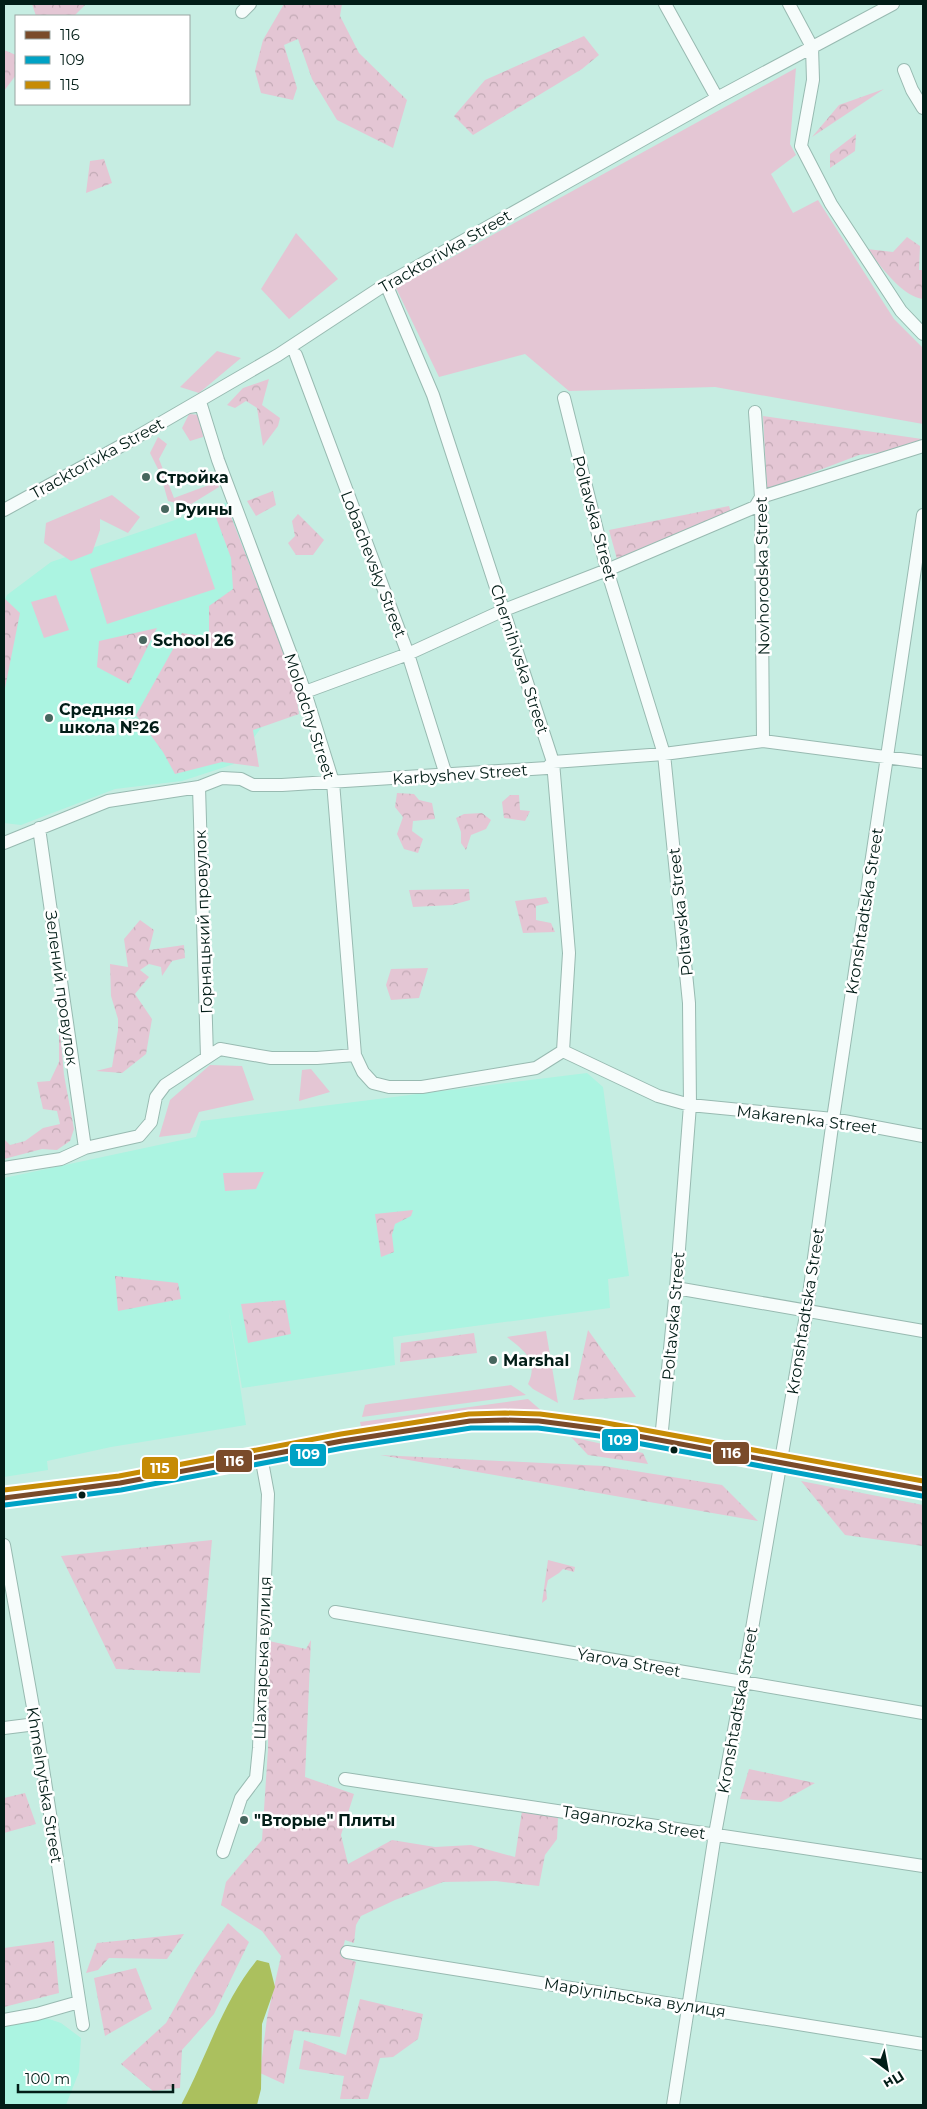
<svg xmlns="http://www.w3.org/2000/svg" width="927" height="2109" viewBox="0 0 927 2109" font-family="Montserrat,sans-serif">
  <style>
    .built { fill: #abf4e1 }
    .green { fill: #e4c6d4 }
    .forest { fill: url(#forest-crowns) }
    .water { fill: #abc05e }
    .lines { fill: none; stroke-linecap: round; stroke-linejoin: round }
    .minor-casing { stroke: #98bab1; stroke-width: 14 }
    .major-casing { stroke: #98bab1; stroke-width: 18 }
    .minor { stroke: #f6fcfb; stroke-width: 12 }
    .major { stroke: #f6fcfb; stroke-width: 16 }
    .bus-1-casing { stroke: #fff; stroke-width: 9 }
    .bus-2-casing { stroke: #fff; stroke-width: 9 }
    .bus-3-casing { stroke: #fff; stroke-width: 9 }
    .bus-1 { stroke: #7a4b2a; stroke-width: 5 }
    .bus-2 { stroke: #00a2c5; stroke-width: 5 }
    .bus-3 { stroke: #c68b05; stroke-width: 5 }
    .poi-dot { fill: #47665e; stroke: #fff; stroke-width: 2 }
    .bus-dot { fill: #021d17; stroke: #fff; stroke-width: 2 }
    .labels { text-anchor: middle; stroke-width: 5; stroke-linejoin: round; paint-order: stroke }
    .street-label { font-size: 16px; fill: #021d17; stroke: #fff }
    .poi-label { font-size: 16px; font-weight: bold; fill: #021d17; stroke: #fff; text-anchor: start }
    .line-badge { stroke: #fff; stroke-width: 2 }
    .badge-label { font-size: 14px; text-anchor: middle; font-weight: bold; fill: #fff }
  </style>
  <defs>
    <pattern id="forest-crowns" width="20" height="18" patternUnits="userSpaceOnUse" patternTransform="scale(1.25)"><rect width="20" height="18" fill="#e4c6d4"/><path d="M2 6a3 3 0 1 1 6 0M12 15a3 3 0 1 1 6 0" fill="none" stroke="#c2aab5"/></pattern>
  </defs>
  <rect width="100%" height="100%" fill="#c6ede2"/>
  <!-- built -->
  <path class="built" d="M228,502L297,680L234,764L182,781L115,789L21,825L4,823V601L7,595L51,562Z
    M587,1073L603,1087L629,1276L608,1279L610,1308L393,1337L395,1365L242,1388L228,1307L246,1425L111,1447L47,1461L48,1470L4,1477V1178L196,1137L201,1121Z
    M46,2018L61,2023L81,2038L79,2072L66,2105H4V2027Z"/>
  <!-- green -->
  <path class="green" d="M796,68L790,144L796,155L771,174L793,213L818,200L894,319L923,348V424L715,387L569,391L525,354L439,377L396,288Z
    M296,233L338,279L289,319L261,289Z
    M217,351L241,358L199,393L180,387Z
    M189,414L201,415L203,437L190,441L182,428Z
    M158,437L167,444L159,459L174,498L217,482L219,487L188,506L168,501L160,473L150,453Z
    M112,495L140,517L128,533L100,519V530L92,553L71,561L44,543L46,523Z
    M196,533L215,589L107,624L90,569Z
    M56,595L69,630L44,638L31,602Z
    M210,1065L242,1066L254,1100L199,1112L190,1133L159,1137L170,1100Z
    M311,1069L330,1092L299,1101L302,1070Z
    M264,1172L256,1189L225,1191L223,1173Z
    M546,1331L558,1403L533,1389L528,1384C539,1360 524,1351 507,1337Z
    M511,1385L526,1395L362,1417L365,1405L369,1404Z
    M528,1399L543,1412C482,1408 425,1420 366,1431H362L360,1422Z"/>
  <!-- forest -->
  <path class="forest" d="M32,4H86L74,16H36Z
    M284,4H342L340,16L359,53L407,100L393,148L337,120L312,79L298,39L284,45L297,88L293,100L261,93L255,71L263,40Z
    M584,36L599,55L582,69L473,135L454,116L485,80Z
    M4,50L16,55V75L4,91Z
    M884,89L812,137L839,105Z
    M856,134L855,151L830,168V154Z
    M104,159L112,183L86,193L90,161Z
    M907,237L920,246L919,270H923V299C901,296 880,265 867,249L893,252Z
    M269,379L262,405L280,418L278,426L263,446L257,408L246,401L235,408L227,405L243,388Z
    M763,416L922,439L894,451L859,455L767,490Z
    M273,491L276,505L256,516L247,501Z
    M729,506L731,512L617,559L609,530Z
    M229,511L294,680L299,714L253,730L259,767L222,762L175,774L163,752L136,715L182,633L209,637V606L233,589L231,558L214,512Z
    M298,514L324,540L313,555H296L288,543L295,536L292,521Z
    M4,598L20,613L4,693Z
    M157,628L129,684L97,667L99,641Z
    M397,793L414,794L419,800L432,803L435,819L413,821L412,831L423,839L418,853L404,849L397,834L403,817L395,807Z
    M510,795H519L520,810L530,811L525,821L504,818L502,802Z
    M482,813L491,820L486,829L471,835L466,850L461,843V832L456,818L464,814Z
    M469,889L470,900L452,905L413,907L409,890Z
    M546,897L549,903L536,906V920L551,923L555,932L523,933L515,901Z
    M140,920L154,930L149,950L184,945L185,958L172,961L162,976L161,967L149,964L140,970L149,977L135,994L152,1019L146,1054L122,1073L96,1071L112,1067L118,1030V1019L111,996L110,964L128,967L124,939Z
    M428,968L419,998L391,1000L386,985L391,969Z
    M59,1019L64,1075L74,1129L70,1141L57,1150L42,1149L4,1159V1139L10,1145L25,1141L43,1128L60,1124L57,1111L43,1109L37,1082L50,1081L59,1062Z
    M413,1210L411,1216L395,1224L392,1235L394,1252L381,1257L375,1214Z
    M115,1276L178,1283L181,1299L118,1311Z
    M285,1300L291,1334L248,1343L241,1304Z
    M588,1330L636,1397L573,1400Z
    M474,1333L477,1353L400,1362L401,1343Z
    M571,1437L643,1453L648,1464L588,1455Z
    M380,1455L604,1466L722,1485L758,1521Z
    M801,1481L923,1505V1546L845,1535Z
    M212,1540L200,1673L116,1669L61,1556Z
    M548,1560L575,1567L574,1572L563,1569L559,1573L548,1580L546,1589L547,1599L542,1603Z
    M311,1640L305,1777L354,1794L341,1835L348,1864L392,1840L435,1847L471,1845L515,1857L522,1811L558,1817L557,1839L545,1855L539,1886L496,1881L443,1882L395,1900L361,1916L356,1925L354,1943L345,1940L341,1956L356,1962L340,2037L294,2030L284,2084L260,2073L267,2018L281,1956L262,1931L221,1905L226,1882L262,1840L268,1749L269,1641L306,1649Z
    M749,1769L815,1783L781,1802L740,1799Z
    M25,1793L36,1824L4,1833V1798Z
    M228,1923L249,1942L214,2014L182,2050L180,2088L153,2091L121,2064L166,2023L197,1968Z
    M184,1934L167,1959L109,1958L98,1970L86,1973L97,1943Z
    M54,1941L59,1993L4,2007V1948Z
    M136,1968L152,2009L105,2036L94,1978Z
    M360,1999L423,2014L418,2039L393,2057L380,2058L368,2099H340L344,2076L299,2069L304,2040L346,2055Z"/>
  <!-- water -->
  <path class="water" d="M257,1960L269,1963L275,1987L262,2024L261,2089L257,2105H181C207,2057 221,2004 257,1960Z"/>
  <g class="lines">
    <!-- minor casing -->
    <g class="minor-casing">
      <path id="minor" d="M665,4L717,98
        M789,4L812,47L813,80L801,146L831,204L901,311L923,334
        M242,12L250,4
        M904,70L912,90L923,108
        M386,284L433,395L553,762L569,953L563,1051
        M296,355L408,654L446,775
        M564,398L607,570L664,754L689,1003L690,1105L676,1288L661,1440
        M189,407L201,405L218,460L305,692L333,782L355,1055
        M755,412L761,497L763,741
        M4,510L128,442L278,355L386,284L413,269L717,98L893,4
        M305,692L408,654L504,610L607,570L755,507L761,497L923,446
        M199,787L207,1057
        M39,828L85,1148
        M4,843L108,801L199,787L222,778L241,779L253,785H282L547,768L553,762L664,754L763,741L923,762
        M563,1051L658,1096L690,1105L833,1119L923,1136
        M4,1168L61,1159L85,1148L139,1136L151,1122L156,1097L165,1085L220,1049L271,1058H317L355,1055L363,1072L373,1083L389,1087H422L536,1068L563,1051
        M676,1288L923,1331
        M4,1545L36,1724L83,2025
        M335,1612L923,1713
        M4,1728L36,1724
        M345,1779L923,1866
        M223,1852L241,1798L256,1778L259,1748L268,1494L261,1456
        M347,1952L923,2044
        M4,2020L37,2014L79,2002
        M673,2105L715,1834L743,1681L807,1309L833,1119L923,515"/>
    </g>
    <!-- major casing -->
    <g class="major-casing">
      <path id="major" d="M4,1498L120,1483L342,1441L470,1421L505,1420L539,1421L600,1429L923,1489"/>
    </g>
    <!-- minor -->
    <use href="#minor" class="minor"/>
    <!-- major -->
    <use href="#major" class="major"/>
    <!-- bus-1 casing -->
    <g class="bus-1-casing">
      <path id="bus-1" d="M4,1498L120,1483L342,1441L470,1421L505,1420L539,1421L600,1429L923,1489"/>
    </g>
    <!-- bus-2 casing -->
    <g class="bus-2-casing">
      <path id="bus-2" d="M5,1505L121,1490L343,1448L471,1428H538L599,1436L922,1496"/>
    </g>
    <!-- bus-3 casing -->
    <g class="bus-3-casing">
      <path id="bus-3" d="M4,1490L119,1476L341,1434L469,1414L505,1413L540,1414L601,1422L923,1481"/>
    </g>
    <!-- bus-1 -->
    <use href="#bus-1" class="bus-1"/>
    <!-- bus-2 -->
    <use href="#bus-2" class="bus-2"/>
    <!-- bus-3 -->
    <use href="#bus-3" class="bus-3"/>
  </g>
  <!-- markers -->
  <g class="poi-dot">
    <circle cx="146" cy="477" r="5"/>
    <circle cx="165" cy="509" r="5"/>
    <circle cx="143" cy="640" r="5"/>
    <circle cx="49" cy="718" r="5"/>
    <circle cx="493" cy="1360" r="5"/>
    <circle cx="244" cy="1820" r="5"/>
  </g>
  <g class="bus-dot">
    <circle cx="674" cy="1450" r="4.5"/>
    <circle cx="82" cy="1495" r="4.5"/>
  </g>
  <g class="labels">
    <!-- street labels -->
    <g class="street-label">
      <text transform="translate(445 251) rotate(-30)" y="6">Tracktorivka Street</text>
      <text transform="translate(97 458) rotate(-29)" y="6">Tracktorivka Street</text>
      <text transform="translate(595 518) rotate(75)" y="6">Poltavska Street</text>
      <text transform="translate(374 564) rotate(69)" y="6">Lobachevsky Street</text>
      <text transform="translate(762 576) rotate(-91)" y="6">Novhorodska Street</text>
      <text transform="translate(520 659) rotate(72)" y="6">Chernihivska Street</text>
      <text transform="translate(310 716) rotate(72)" y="6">Molodchy Street</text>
      <text transform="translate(460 774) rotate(-4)" y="6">Karbyshev Street</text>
      <text transform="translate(864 911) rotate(-81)" y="6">Kronshtadtska Street</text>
      <text transform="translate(680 912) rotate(-96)" y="6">Poltavska Street</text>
      <text transform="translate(203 922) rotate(-92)" y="6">Горняцький провулок</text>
      <text transform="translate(62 988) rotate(82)" y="6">Зелений провулок</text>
      <text transform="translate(807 1119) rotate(7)" y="6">Makarenka Street</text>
      <text transform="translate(805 1311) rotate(-81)" y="6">Kronshtadtska Street</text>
      <text transform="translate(673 1316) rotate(-85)" y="6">Poltavska Street</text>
      <text transform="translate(262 1658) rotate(-88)" y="6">Шахтарська вулиця</text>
      <text transform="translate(629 1662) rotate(10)" y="6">Yarova Street</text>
      <text transform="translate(737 1710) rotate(-80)" y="6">Kronshtadtska Street</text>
      <text transform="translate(45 1785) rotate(81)" y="6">Khmelnytska Street</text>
      <text transform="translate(634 1822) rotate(9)" y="6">Taganrozka Street</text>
      <text transform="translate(635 1997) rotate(9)" y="6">Маріупільська вулиця</text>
    </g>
    <!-- poi labels -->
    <g class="poi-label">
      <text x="156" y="483">Стройка</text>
      <text x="175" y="515">Руины</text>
      <text x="153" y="646">School 26</text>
      <text x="59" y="715">Средняя<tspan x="59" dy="18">школа №26</tspan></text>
      <text x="503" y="1366">Marshal</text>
      <text x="254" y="1826">"Вторые" Плиты</text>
    </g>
  </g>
  <g class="line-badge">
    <rect x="601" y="1428" width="38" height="24" rx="5" fill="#00a2c5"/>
    <rect x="712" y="1441" width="38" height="24" rx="5" fill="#7a4b2a"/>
    <rect x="289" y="1443" width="38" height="24" rx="5" fill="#00a2c5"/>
    <rect x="215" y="1449" width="38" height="24" rx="5" fill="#7a4b2a"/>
    <rect x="141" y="1456" width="38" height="24" rx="5" fill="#c68b05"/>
  </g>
  <g class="badge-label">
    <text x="620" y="1445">109</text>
    <text x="731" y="1458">116</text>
    <text x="308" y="1459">109</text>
    <text x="234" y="1466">116</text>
    <text x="160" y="1473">115</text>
  </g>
  <!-- border -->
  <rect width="927" height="2109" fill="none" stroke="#021d17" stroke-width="10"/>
  <!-- legend -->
  <rect x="15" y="15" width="175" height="90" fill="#ffffff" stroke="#9aa5a2"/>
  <rect x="25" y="31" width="25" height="8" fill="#7a4b2a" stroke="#9aa5a2"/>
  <text x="60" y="40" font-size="15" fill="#021d17">116</text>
  <rect x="25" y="56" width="25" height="8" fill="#00a2c5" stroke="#9aa5a2"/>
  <text x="60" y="65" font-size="15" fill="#021d17">109</text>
  <rect x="25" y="81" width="25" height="8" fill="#c68b05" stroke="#9aa5a2"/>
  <text x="60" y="90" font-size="15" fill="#021d17">115</text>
  <!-- north arrow -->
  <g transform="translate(887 2069) rotate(148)" stroke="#ffffff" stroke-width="4" paint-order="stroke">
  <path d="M0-4L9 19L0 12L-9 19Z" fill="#021d17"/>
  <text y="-8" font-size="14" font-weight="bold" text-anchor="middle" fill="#021d17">Пн</text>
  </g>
  <!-- scale -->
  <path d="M18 2084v8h155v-8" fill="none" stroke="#021d17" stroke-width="2.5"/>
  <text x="25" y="2084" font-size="15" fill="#021d17" stroke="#ffffff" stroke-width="4" paint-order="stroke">100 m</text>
</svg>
